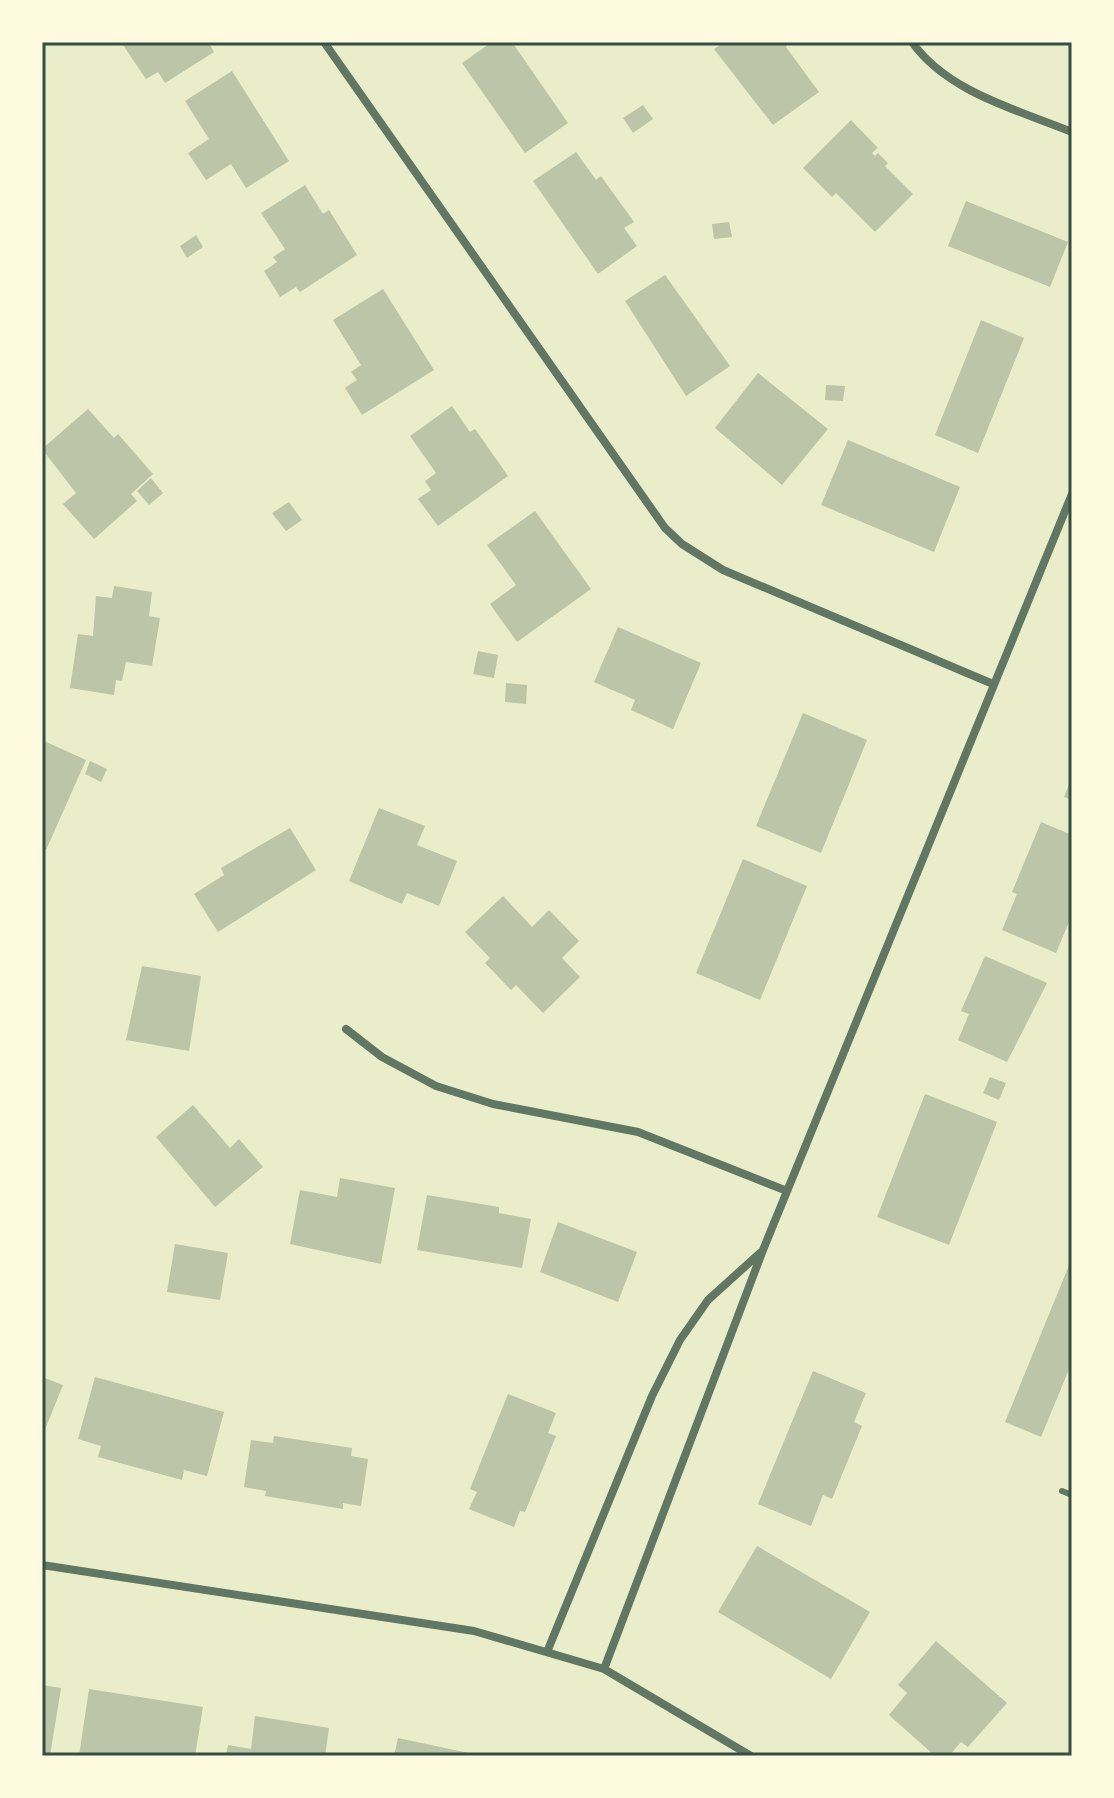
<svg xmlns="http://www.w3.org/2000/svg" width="1114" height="1798" viewBox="0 0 1114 1798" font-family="Inter,sans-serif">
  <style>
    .building { fill: #bcc5a7 }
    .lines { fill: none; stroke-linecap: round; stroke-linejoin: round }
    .service { stroke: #617663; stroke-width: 6 }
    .minor { stroke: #617663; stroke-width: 8 }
    .neatline { fill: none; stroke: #344e41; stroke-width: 3 }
  </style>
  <rect width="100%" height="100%" fill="#e9edc9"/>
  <!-- building -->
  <path class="building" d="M121,42H208L214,52L165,83L158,72L146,79Z
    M492,42H512L568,123L525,153L462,63Z
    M725,42H789L786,47L819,92L773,125L714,49Z
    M232,71L289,161L246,188L231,164L206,180L188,153L209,139L185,101Z
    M643,105L653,119L633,133L623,118Z
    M851,120L878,148L872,153L875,156L878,153L888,163L885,166L913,194L875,232L836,193L832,197L803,168Z
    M576,152L596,180L601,176L634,222L624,228L637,246L598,274L533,181Z
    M305,185L323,214L329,210L357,255L300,292L296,287L280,297L264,271L277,262L273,257L285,249L261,213Z
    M966,201L1068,242L1050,287L948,246Z
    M729,222L732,237L714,239L712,224Z
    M196,235L203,247L187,258L180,246Z
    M665,275L730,366L686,396L625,301Z
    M383,289L434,370L362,415L345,388L357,380L351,372L361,365L333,320Z
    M981,320L1024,338L978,453L935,435Z
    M758,373L828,429L782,485L715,428Z
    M826,385L845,386L843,401L825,400Z
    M452,406L470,432L475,429L508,476L438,526L418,499L431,490L425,481L436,473L410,436Z
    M88,409L114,438L118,434L153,474L131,494L137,501L94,539L63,504L76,493L42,449Z
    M848,440L960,487L934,552L821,505Z
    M151,478L163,493L149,505L137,491Z
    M289,502L302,520L286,531L272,513Z
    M535,511L591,589L517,642L490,604L516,585L487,545Z
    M114,586L152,592L149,616L160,618L152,666L126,662L122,681L116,680L114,695L70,688L78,634L93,636L96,596L112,598Z
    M618,627L701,663L673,729L631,710L635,700L594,682Z
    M478,651L498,655L494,678L473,674Z
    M506,683L527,685L526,704L505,702Z
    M803,713L867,740L821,853L756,826Z
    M42,740L86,760L46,850L42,849Z
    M90,761L107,769L101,782L85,774Z
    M1072,777V800L1064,797Z
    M379,808L425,826L417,845L457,861L439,906L407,893L402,904L349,881Z
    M1041,822L1072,835V915L1056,953L1002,930L1017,894L1012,892Z
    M290,828L316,870L218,932L194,894L224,875L221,868Z
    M743,859L807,886L760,1000L696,973Z
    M503,896L532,927L549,910L579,941L562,958L580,977L543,1013L516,985L511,990L485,963L490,958L465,932Z
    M985,956L1047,983L1007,1062L958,1040L969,1014L961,1011Z
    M142,966L201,976L189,1051L126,1040Z
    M990,1077L1006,1083L999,1100L983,1093Z
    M925,1094L997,1122L949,1245L877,1217Z
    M193,1105L230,1148L239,1139L263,1167L215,1207L156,1137Z
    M340,1178L395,1188L381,1264L290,1244L300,1190L337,1197Z
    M427,1195L499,1207V1213L531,1219L522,1268L417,1250Z
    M558,1222L637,1252L618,1302L540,1272Z
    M175,1244L228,1253L220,1300L167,1292Z
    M1072,1258V1362L1041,1437L1005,1422Z
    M813,1371L866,1393L854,1422L862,1426L832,1499L823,1495L811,1526L758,1504Z
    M42,1377L63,1385L42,1437Z
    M95,1377L224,1412L207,1476L184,1470L182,1480L98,1457L101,1446L78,1439Z
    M508,1394L556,1413L548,1433L556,1436L525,1512L520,1511L514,1527L469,1509L477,1492L470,1489Z
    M274,1436L352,1448L351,1456L368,1459L361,1506L343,1503V1509L265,1496L266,1491L244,1487L251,1440L273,1443Z
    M757,1546L870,1612L831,1679L718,1612Z
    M936,1641L1007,1703L968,1747L961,1742L949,1756H935L889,1715L907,1693L898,1685Z
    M42,1685L61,1688L50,1756H42Z
    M89,1689L203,1707L195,1756H79Z
    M255,1716L329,1728L325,1756H226L228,1745L251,1749Z
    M398,1738L478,1755V1756H394Z"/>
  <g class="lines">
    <!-- service -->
    <path class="service" d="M1062,1491L1072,1495"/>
    <!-- minor -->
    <path class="minor" d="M324,42L665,528L682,544L723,570L993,684
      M912,42C947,92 1018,110 1072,132
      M346,1029L382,1057L436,1086L493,1104L638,1132L787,1191
      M42,1565L474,1631L604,1669L751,1756
      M547,1652L652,1396L680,1340L708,1300L760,1253
      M604,1669L763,1250L1072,494"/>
  </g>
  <!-- border -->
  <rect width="1114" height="1798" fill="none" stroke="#fefae0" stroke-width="88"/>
  <rect x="44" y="44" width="1026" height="1710" class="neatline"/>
</svg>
